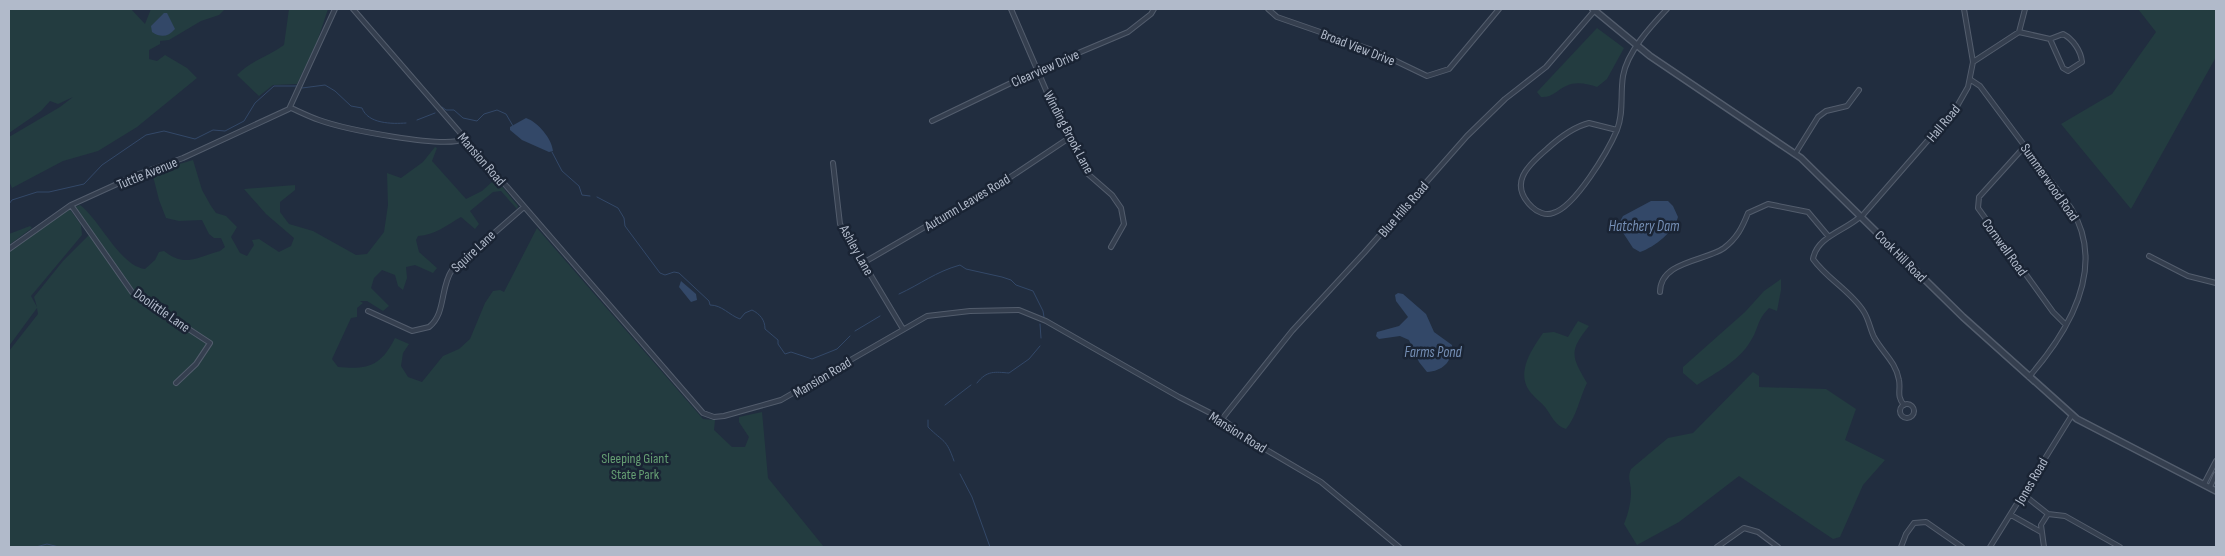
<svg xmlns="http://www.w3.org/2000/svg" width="2225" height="556" viewBox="0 0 2225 556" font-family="'Sofia Sans Condensed',sans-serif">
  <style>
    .green { fill: #233c40 }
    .water { fill: #334868 }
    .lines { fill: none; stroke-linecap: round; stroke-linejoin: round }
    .stream { stroke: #334868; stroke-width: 1 }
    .minor-casing { stroke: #535d6d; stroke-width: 6 }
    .tertiary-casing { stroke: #535d6d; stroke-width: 8 }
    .minor { stroke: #353f4f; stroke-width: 4 }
    .tertiary { stroke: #353f4f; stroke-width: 5 }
    .labels { text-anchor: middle; stroke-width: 5; stroke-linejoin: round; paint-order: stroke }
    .street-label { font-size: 14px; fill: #b1baca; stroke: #1a2434 }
    .park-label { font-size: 14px; fill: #659e73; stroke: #1a2434 }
    .water-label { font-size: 15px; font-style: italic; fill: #758fb5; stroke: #1a2434 }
  </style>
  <rect width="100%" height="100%" fill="#212d3f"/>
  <!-- green -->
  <path class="green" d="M9,9H131L145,24L151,9H225L219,15L201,21L169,40L160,41V44L149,50V59L157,61L165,55L187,68L197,78L137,127L98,151L63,161L12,188L9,181V137L60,107L73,97L58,104L50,101L41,111L9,133Z
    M289,9H328L317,42L297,84L273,85L259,96L237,75C250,61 269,56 284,45Z
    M2138,9H2216V57L2131,209L2061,124L2112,94L2156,32Z
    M1597,28L1624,48L1607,79L1597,87C1588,84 1576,81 1566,86C1557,90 1552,98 1541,97L1537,92Z
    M435,147L437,148L432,161L466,199L482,191L492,182L485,166L518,206L517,209L501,191L493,192L470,211L479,224L475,229L461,217C447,225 435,235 418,236L416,240L419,252L437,268L433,273L415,265L406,267L407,278L403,290L398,286L395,275L382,270L374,278L371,288L389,306L383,311L367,301H360L363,303L357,308V317L351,318L332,359L338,367C368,370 381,366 395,338L409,344L403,353L401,366L408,377L422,382L443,356L459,349L470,339L485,303L493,291L500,290L504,292L537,228L703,419L715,420L714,430L732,447H745L749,437L739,422V417L762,412L768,478L824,547H9V351L38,314L37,308L9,346V251L69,208L81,225L82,235L31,296L37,307L34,297L63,261L89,235L85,220L75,207L80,205C100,220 120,266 145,269L155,260L159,252L164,251C185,268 197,257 220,251L225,247L221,238H214L209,234L202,220L179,221L166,218L159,200L152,172L193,160L202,190L211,206L216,213L226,216L237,227L231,237L240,253L247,256L254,245L252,240L259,239L279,252L291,246L294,238L266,214L244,189L295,185V190L280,202V212L289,224L313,231L356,255L367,254L384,232L388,205L387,173L401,178L423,162Z
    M30,226L32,228L9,245V234Z
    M1781,279V290L1777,311L1769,308C1756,321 1759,329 1750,342C1739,361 1715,373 1697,385L1683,373V367L1745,312L1764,291Z
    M1578,321L1589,326C1569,351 1571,356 1587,383C1579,399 1577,416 1566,429C1555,426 1552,416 1545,407C1540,401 1530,394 1527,387C1518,368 1533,348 1543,333L1554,332L1568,337Z
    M1753,372L1759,376V387L1826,389L1856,409L1845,440L1885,460L1863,485L1840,537L1833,539L1739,476L1679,522L1637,545L1624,524C1628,514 1631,503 1631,492C1631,483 1627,478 1631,469L1668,438L1693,433Z"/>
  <!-- water -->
  <path class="water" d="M164,13H167L175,29C168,37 161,38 152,32L151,26Z
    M526,118C538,122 552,139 553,151L549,152L522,140L510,130V127Z
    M1651,201H1668L1673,206L1678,217C1674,231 1655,247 1640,252L1633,248L1618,225L1623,216Z
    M681,281L696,294L697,300L691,302L679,287Z
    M1398,293L1403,294L1426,314L1434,332L1452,345C1453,361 1443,371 1427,372L1419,362L1409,340L1400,336L1379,339L1376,336L1377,332L1399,326L1408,317L1396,301L1395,295Z"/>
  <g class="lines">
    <!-- stream -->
    <path class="stream" d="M302,88L325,85L335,91L351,106L362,108C368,124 392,124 406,123
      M442,107L446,110H454L463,118L477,121L484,114L497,110L506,114L513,126
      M417,120L435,113
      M552,152L562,171L579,186L582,195L590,196
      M597,197L618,208L624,218L625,226L660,273L665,275L674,272L679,273L709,301L710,305C722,305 729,315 740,319L745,313L752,310C760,314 765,320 765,329L778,340V344L785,354L791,352L812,359L837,349L850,336
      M9,204L12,200L37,192H49L84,184L102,165L146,135L164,131L195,139L213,130L225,131L244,121L255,103L274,86H297
      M899,294C921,284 935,272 960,265L966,269L1002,277L1011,280L1016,285L1033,291L1043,311L1044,317
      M1040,324L1041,338
      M855,331L880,316
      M977,383C987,370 995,372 1009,373L1029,359L1040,346
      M945,405L971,385
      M928,420V427C944,443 946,438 954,461
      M960,474L972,497L990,547
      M36,547L47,544L59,547"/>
    <!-- minor casing -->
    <g class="minor-casing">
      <path id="minor" d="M353,9L703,413L714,417L724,416L781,400L927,316L970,311L1019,310L1046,321L1179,397L1222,419L1253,442L1321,482L1399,547
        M1011,9L1055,111L1088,174L1112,195L1121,208L1124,224L1111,247
        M1268,9L1277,17L1375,51L1427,76L1449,69L1499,9
        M2019,32L2050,39L2063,34C2073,39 2081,51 2082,62L2068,71L2063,68L2050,39
        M1973,62L2019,32L2025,9
        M1971,80L1980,86L2071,208C2107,267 2069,331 2029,377
        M291,108C300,112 310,117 319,120C344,129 443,149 465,139
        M932,121L1038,70L1128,32L1151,14L1154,9
        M1589,123L1617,130C1608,151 1575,207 1553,213C1546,216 1537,212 1532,207C1508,184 1527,166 1547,149C1559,138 1573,127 1589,123Z
        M1617,130C1624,112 1620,95 1623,76C1627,52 1651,26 1667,9
        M2025,146L1979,197L1978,208L2053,312L2065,324
        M1795,154L1818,117L1826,111L1847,106L1859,90
        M833,163L840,224L903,329
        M71,205L132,292L210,343L196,364L176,383
        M1861,216C1845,231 1817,236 1813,259C1827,279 1851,291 1864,312C1869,320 1870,329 1874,337C1882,352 1896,362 1899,380C1901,390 1896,396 1904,405
        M1862,216L1956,108L1968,87L1973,62L1964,9
        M9,249L71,205L139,174L183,158L289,109L335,9
        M2149,256L2188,276L2216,283
        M863,263L1009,178L1069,138
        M1660,292C1660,261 1706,261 1724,248C1737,238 1742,228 1748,213L1768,204L1808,212L1829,237
        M368,311L412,331L429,327C446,314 440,287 452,270L524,207
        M1900 411a7 7 0 1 1 14 0a7 7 0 1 1-14 0Z
        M1222,419L1292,331L1364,253L1467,136L1505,99L1546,67L1595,10
        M2204,484L2216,461
        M2210,487L2216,474
        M2024,495L2048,514L2065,516L2120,547
        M2011,515L2041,532
        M1717,547L1744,528L1758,532L1778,547
        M1901,547L1906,534L1914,523L1926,522L1962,547
        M1990,547L2072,415
        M2044,547L2041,525L2048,514"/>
    </g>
    <!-- tertiary casing -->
    <g class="tertiary-casing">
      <path id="tertiary" d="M1593,9L1650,56L1801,158L1963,317L2077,419L2216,491"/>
    </g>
    <!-- minor -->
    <use href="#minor" class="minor"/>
    <!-- tertiary -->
    <use href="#tertiary" class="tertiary"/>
  </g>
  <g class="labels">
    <!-- street labels -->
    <g class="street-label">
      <text transform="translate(1358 47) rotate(21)" y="5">Broad View Drive</text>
      <text transform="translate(1045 68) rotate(-24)" y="5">Clearview Drive</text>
      <text transform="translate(1943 123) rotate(-50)" y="5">Hall Road</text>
      <text transform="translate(1069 132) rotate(62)" y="5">Winding Brook Lane</text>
      <text transform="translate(482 159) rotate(49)" y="5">Mansion Road</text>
      <text transform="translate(147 173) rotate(-22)" y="5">Tuttle Avenue</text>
      <text transform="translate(2050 182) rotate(55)" y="5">Summerwood Road</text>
      <text transform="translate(967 202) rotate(-31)" y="5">Autumn Leaves Road</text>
      <text transform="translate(1403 209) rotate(-49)" y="5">Blue Hills Road</text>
      <text transform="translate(2005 247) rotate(54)" y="5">Cornwell Road</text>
      <text transform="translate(857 250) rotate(61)" y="5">Ashley Lane</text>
      <text transform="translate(473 251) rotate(-43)" y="5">Squire Lane</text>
      <text transform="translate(1901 256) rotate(45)" y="5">Cook Hill Road</text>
      <text transform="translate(162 310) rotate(35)" y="5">Doolittle Lane</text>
      <text transform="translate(822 377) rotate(-31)" y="5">Mansion Road</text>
      <text transform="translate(1238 432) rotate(32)" y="5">Mansion Road</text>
      <text transform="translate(2031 481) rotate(-60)" y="5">Jones Road</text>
    </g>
    <!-- park labels -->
    <g class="park-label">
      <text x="635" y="463">Sleeping Giant<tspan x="635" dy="16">State Park</tspan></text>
    </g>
    <!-- water labels -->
    <g class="water-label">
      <text x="1644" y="231">Hatchery Dam</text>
      <text x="1433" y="357">Farms Pond</text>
    </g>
  </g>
  <!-- border -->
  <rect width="2225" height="556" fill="none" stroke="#b1baca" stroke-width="20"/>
</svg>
